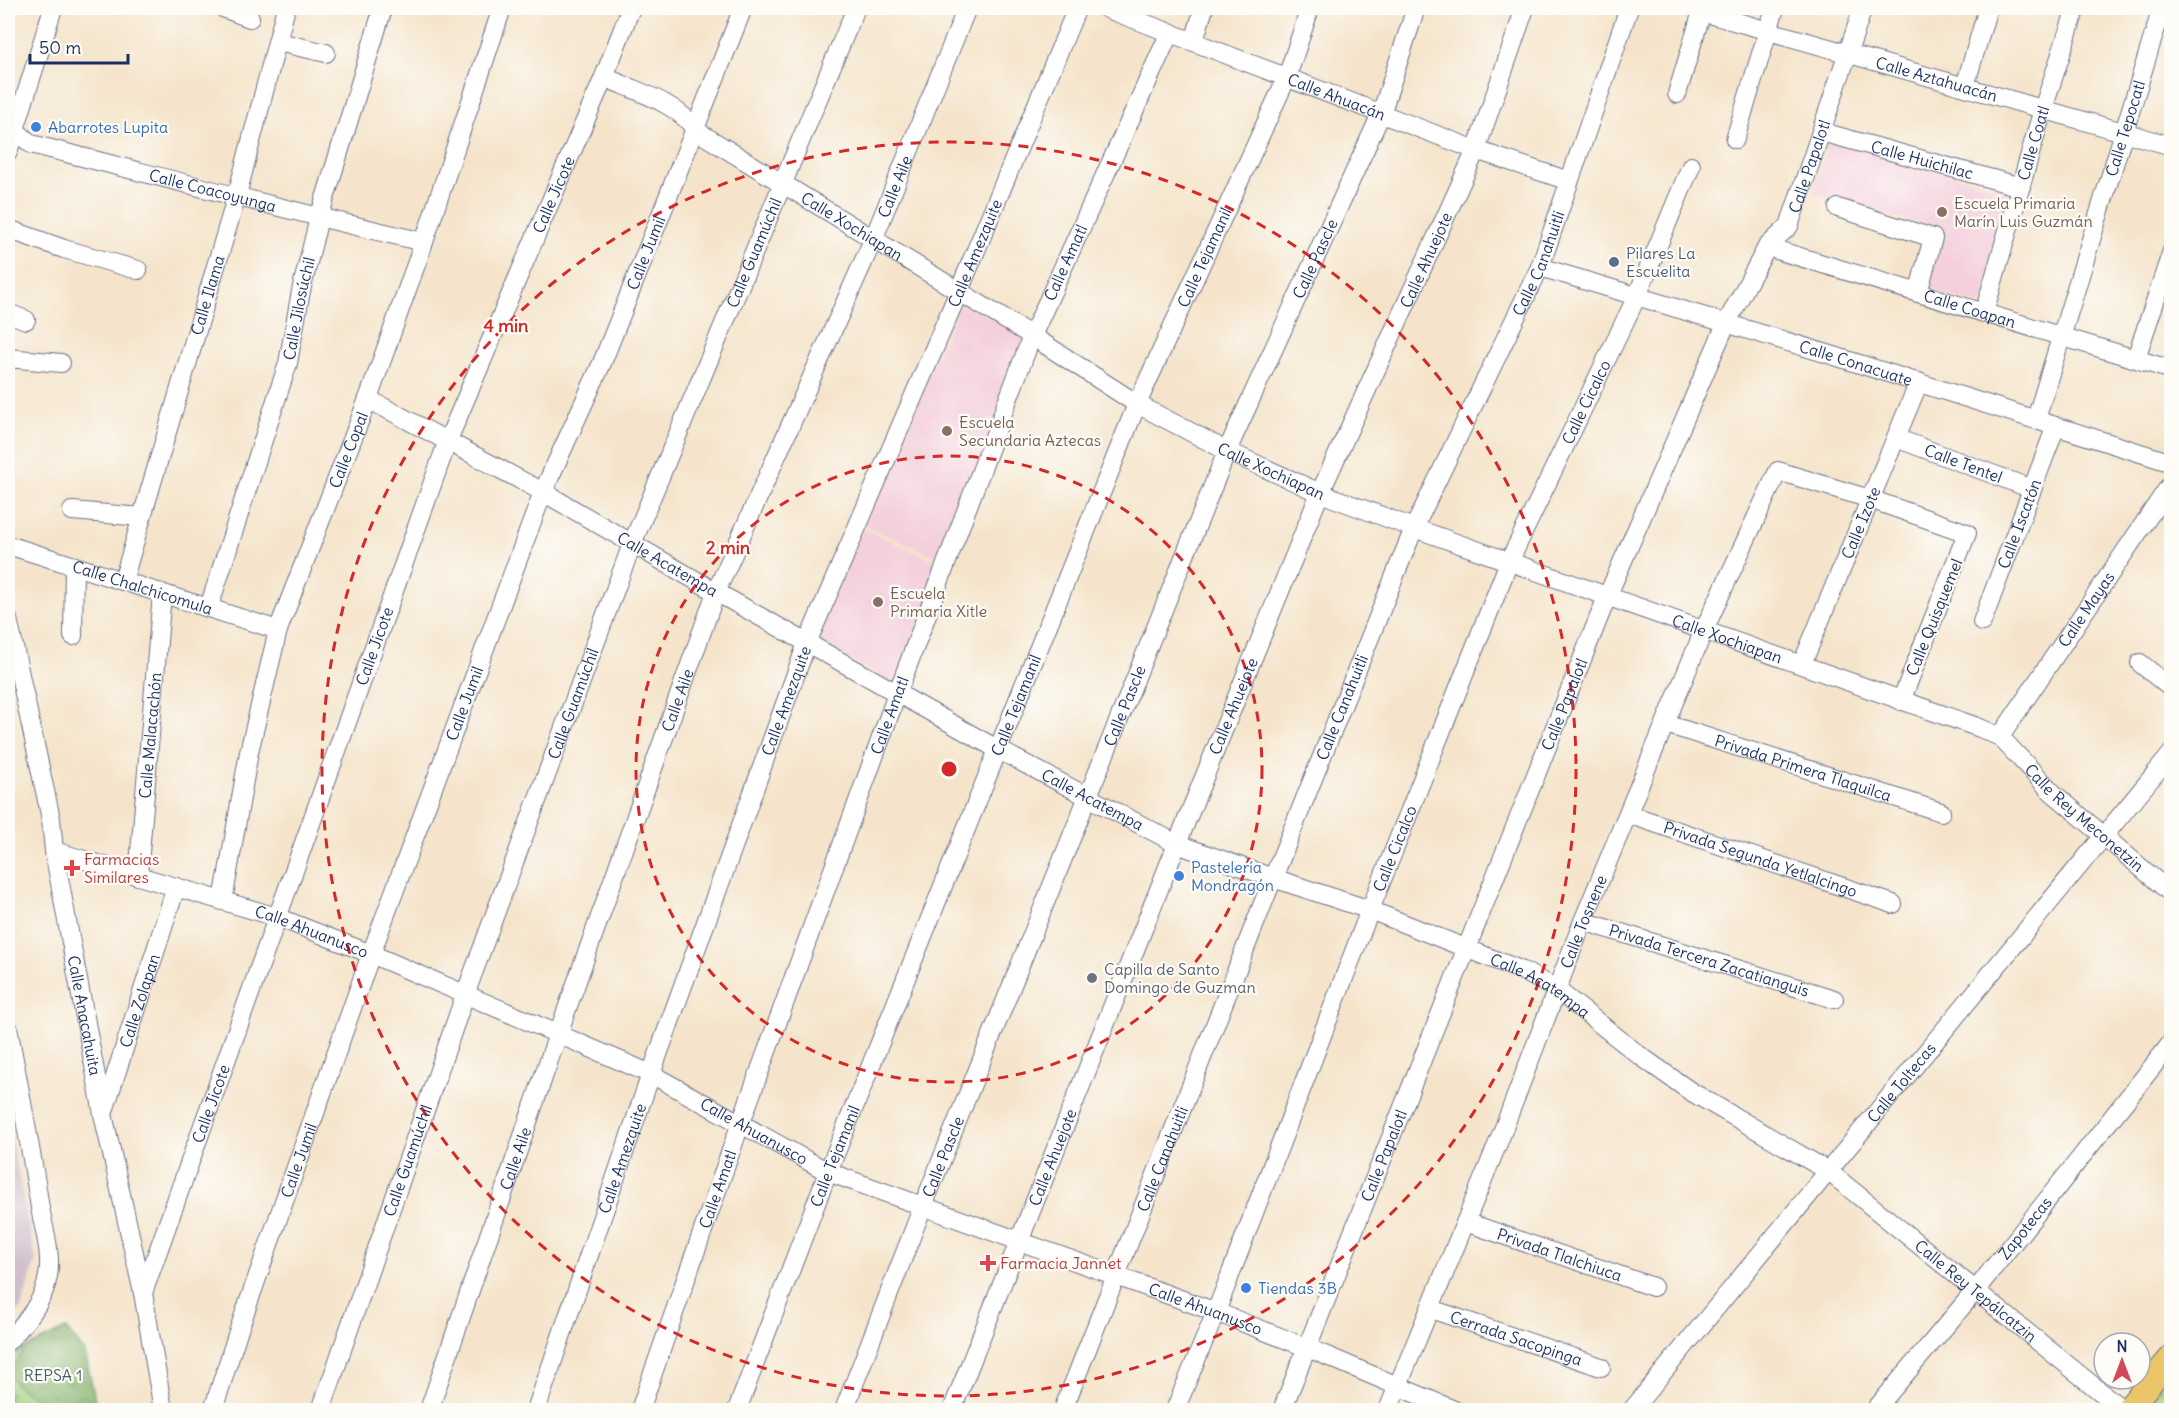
<svg xmlns="http://www.w3.org/2000/svg" width="2179" height="1418" viewBox="0 0 2179 1418" font-family="Delius,sans-serif">
  <style>
    .built { fill: #f4cfdc }
    .industrial { fill: #d0bdcc }
    .green { fill: #a5d07d; stroke: #60806e; stroke-width: 1.5 }
    .forest { fill: url(#forest-crowns); stroke: #507065; stroke-width: 1.5 }
    .wetland { fill: url(#wetland-marsh); stroke: #60806e; stroke-width: 1.5 }
    .lines { fill: none; stroke-linecap: round; stroke-linejoin: round }
    .minor-casing { stroke: #676e84; stroke-width: 20 }
    .major-casing { stroke: #676e84; stroke-width: 26 }
    .minor { stroke: #fff; stroke-width: 18 }
    .major { stroke: #ebc669; stroke-width: 24 }
    .ring { fill: none; stroke: #d62828; stroke-width: 3; stroke-dasharray: 10 8 }
    .shop-dot { fill: #3f7fe0; stroke: #fdfcf7; stroke-width: 2 }
    .education-dot { fill: #8d6e63; stroke: #fdfcf7; stroke-width: 2 }
    .service-dot { fill: #5c6f8a; stroke: #fdfcf7; stroke-width: 2 }
    .health-dot { fill: #e0444e; stroke: #fdfcf7; stroke-width: 2 }
    .worship-dot { fill: #6b7280; stroke: #fdfcf7; stroke-width: 2 }
    .labels { text-anchor: middle; stroke-width: 4.5; stroke-linejoin: round; paint-order: stroke }
    .street-label { font-size: 16px; fill: #1b2f5e; stroke: #fdfcf7 }
    .shop-label { font-size: 16px; fill: #366cbe; stroke: #fdfcf7; text-anchor: start }
    .education-label { font-size: 16px; fill: #785e54; stroke: #fdfcf7; text-anchor: start }
    .service-label { font-size: 16px; fill: #4e5e75; stroke: #fdfcf7; text-anchor: start }
    .health-label { font-size: 16px; fill: #be3a42; stroke: #fdfcf7; text-anchor: start }
    .worship-label { font-size: 16px; fill: #5b616d; stroke: #fdfcf7; text-anchor: start }
    .park-label { font-size: 16px; fill: #445f67; stroke: #fdfcf7 }
    .centre { fill: #d62828; stroke: #fdfcf7; stroke-width: 3 }
    .ring-label { font-size: 18px; text-anchor: middle; font-weight: bold; fill: #d62828; stroke: #fdfcf7; stroke-width: 4.5; stroke-linejoin: round; paint-order: stroke }
  </style>
  <defs>
    <pattern id="forest-crowns" width="20" height="18" patternUnits="userSpaceOnUse" patternTransform="scale(1.5)"><rect width="20" height="18" fill="#84b26c"/><path d="M2 6a3 3 0 1 1 6 0M12 15a3 3 0 1 1 6 0" fill="none" stroke="#6b915c"/></pattern>
    <pattern id="wetland-marsh" width="20" height="14" patternUnits="userSpaceOnUse" patternTransform="scale(1.5)"><rect width="20" height="14" fill="#a5d07d"/><path d="M1 5h8M5 5V1M11 12h8M15 12V8" fill="none" stroke="#8db36e"/></pattern>
  </defs>
  <rect width="100%" height="100%" fill="#fdfcf7"/>
  <filter id="ink" filterUnits="userSpaceOnUse"><feTurbulence type="fractalNoise" baseFrequency=".0167" numOctaves="2"/><feDisplacementMap in="SourceGraphic" scale="12" xChannelSelector="R" yChannelSelector="G"/><feConvolveMatrix kernelMatrix="1 2 1 2 8 2 1 2 1" color-interpolation-filters="sRGB"/></filter>
  <filter id="wash" filterUnits="userSpaceOnUse"><feTurbulence type="fractalNoise" baseFrequency=".008" numOctaves="4" result="noise"/><feDisplacementMap in="SourceGraphic" scale="24" xChannelSelector="R" yChannelSelector="G"/><feGaussianBlur stdDeviation="1.35" result="paint"/><feColorMatrix in="noise" values="0 0 0 0 0 0 0 0 0 0 0 0 0 0 0 0 0 1.4 0 .05"/><feComposite in="paint" operator="in"/></filter>
  <g filter="url(#wash)">
    <rect width="100%" height="100%" fill="#f5e4cb"/>
    <!-- built -->
    <path class="built" d="M1828,139L2013,192L1981,305L1924,289L1940,230L1813,193Z
      M961,301L1026,337L942,559L863,525Z
      M862,528L941,564L894,684L813,641Z"/>
    <!-- industrial -->
    <path class="industrial" d="M8,1124L36,1260L21,1308L8,1322Z"/>
    <!-- green -->
    <path class="green" d="M2171,1375V1410H2141Z"/>
    <!-- forest -->
    <path class="forest" d="M66,1329L85,1352L97,1410H8V1356Z"/>
    <!-- wetland -->
    <path class="wetland" d="M25,1349L8,1373C15,1386 25,1394 39,1401L42,1410H8V1357Z"/>
  </g>
  <g filter="url(#ink)">
    <g class="lines">
      <!-- minor casing -->
      <g class="minor-casing">
        <g id="minor">
          <path d="M223,8L250,18"/>
          <path id="s1" d="M1105,8L1476,150L1569,181"/>
          <path id="s2" d="M1702,12L2172,146"/>
          <path d="M1194,41L1204,8"/>
          <path d="M278,42L326,53"/>
          <path id="s3" d="M604,77C633,90 679,103 695,130L1032,336L1137,404L1227,451L1320,493L1414,528L1980,728L2000,737L2052,792L2172,894"/>
          <path d="M1965,86L1988,8"/>
          <path d="M1677,94L1703,8"/>
          <path id="s4" d="M8,124L31,144C162,177 292,212 424,242"/>
          <path id="s5" d="M1822,132L2021,187"/>
          <path d="M1735,139L1775,8"/>
          <path d="M8,152L53,8"/>
          <path d="M1838,208L1933,238L1918,293"/>
          <path d="M8,229L64,249L138,270"/>
          <path id="s6" d="M1767,247L2172,370"/>
          <path id="s7" d="M1540,267L1828,354L2172,463"/>
          <path d="M8,313L26,320"/>
          <path id="s8" d="M1984,313L2043,109L2076,8"/>
          <path d="M8,358L61,363"/>
          <path d="M2136,358L2172,251"/>
          <path id="s9" d="M368,399L543,492L716,592L997,749L1177,844L1273,878L1370,910L1523,971L1556,989L1639,1055L1690,1091L1828,1171L2123,1410"/>
          <path id="s10" d="M2036,419L2162,8"/>
          <path id="s11" d="M1896,438L2032,489"/>
          <path d="M72,511L142,517"/>
          <path id="s12" d="M8,545L278,630"/>
          <path id="s13" d="M123,581L237,195L286,8"/>
          <path id="s14" d="M209,607L288,363L301,291L319,218L383,8"/>
          <path id="s15" d="M8,619L51,819L54,851L103,1114L143,1293L163,1410"/>
          <path id="s16" d="M1982,622L2056,426"/>
          <path d="M73,636L74,566"/>
          <path d="M2140,663L2172,689"/>
          <path id="s17" d="M1802,664L1919,382"/>
          <path id="s18" d="M1666,724L1941,812"/>
          <path id="s19" d="M2000,737L2172,482"/>
          <path id="s20" d="M1628,814L1893,904"/>
          <path id="s21" d="M54,851L277,917L371,954L651,1074L828,1172L1216,1312L1308,1348L1454,1410"/>
          <path id="s22" d="M138,876L162,594"/>
          <path id="s23" d="M223,901L249,752L278,630L368,399L424,242L502,8"/>
          <path id="s24" d="M1583,921L1834,999"/>
          <path d="M8,1027C19,1087 31,1148 40,1208C44,1229 52,1254 48,1276C44,1302 25,1323 8,1341"/>
          <path id="s25" d="M104,1111L176,887"/>
          <path id="s26" d="M1466,1222L1653,1287"/>
          <path id="s27" d="M143,1293L448,440L604,77L631,8"/>
          <path id="s28" d="M1431,1309L1601,1367"/>
          <path id="s29" d="M213,1410L237,1335L371,954L543,492L602,363L743,8"/>
          <path id="s30" d="M321,1410L465,995L632,544L856,8"/>
          <path id="s31" d="M429,1410L558,1034L716,592L873,240L967,8"/>
          <path id="s32" d="M536,1410L651,1074L807,643L959,291L1077,8"/>
          <path id="s33" d="M640,1410L740,1125L897,694L1032,336L1170,32"/>
          <path id="s34" d="M737,1410L828,1172L1137,404L1287,77L1310,8"/>
          <path id="s35" d="M844,1410L923,1206L1227,451L1381,114L1416,8"/>
          <path id="s36" d="M952,1410L1177,844L1320,493L1476,150L1525,8"/>
          <path id="s37" d="M1063,1410L1273,878L1414,528L1540,267L1629,8"/>
          <path id="s38" d="M1175,1410L1216,1312L1370,910L1509,562L1637,296L1691,166"/>
          <path id="s39" d="M1282,1410L1607,597L1726,324L1767,247L1789,226L1863,8"/>
          <path id="s40" d="M1388,1410L1500,1138L1583,921L1704,630L1778,471L1870,499L1967,533L1901,701"/>
          <path id="s41" d="M1632,1410L2172,753"/>
          <path id="s42" d="M1875,1410L1975,1291L2172,1042"/>
        </g>
      </g>
      <!-- major casing -->
      <g class="major-casing">
        <path id="major" d="M2127,1410L2172,1357"/>
      </g>
      <!-- minor -->
      <use href="#minor" class="minor"/>
      <!-- major -->
      <use href="#major" class="major"/>
    </g>
  </g>
  <!-- distance rings -->
  <g class="ring">
    <circle cx="949" cy="769" r="313"/>
    <circle cx="949" cy="769" r="627"/>
  </g>
  <!-- markers -->
  <g class="shop-dot">
    <circle cx="36" cy="127" r="6"/>
    <circle cx="1179" cy="876" r="6"/>
    <circle cx="1246" cy="1288" r="6"/>
  </g>
  <g class="education-dot">
    <circle cx="1942" cy="212" r="6"/>
    <circle cx="947" cy="431" r="6"/>
    <circle cx="878" cy="602" r="6"/>
  </g>
  <circle class="service-dot" cx="1614" cy="262" r="6"/>
  <g class="health-dot">
    <path d="M69 859h6v6h6v6h-6v6h-6v-6h-6v-6h6z"/>
    <path d="M985 1254h6v6h6v6h-6v6h-6v-6h-6v-6h6z"/>
  </g>
  <circle class="worship-dot" cx="1092" cy="978" r="6"/>
  <g class="labels">
    <!-- street labels -->
    <g class="street-label">
      <text dy="6" stroke="none"><textPath href="#s2" startOffset="244">Calle Aztahuacán</textPath></text>
      <text dy="6" stroke="none"><textPath href="#s1" startOffset="248">Calle Ahuacán</textPath></text>
      <text dy="6" stroke="none"><textPath href="#s10" startOffset="304">Calle Tepocatl</textPath></text>
      <text dy="6" stroke="none"><textPath href="#s8" startOffset="177">Calle Coatl</textPath></text>
      <text dy="6" stroke="none"><textPath href="#s5" startOffset="104">Calle Huichilac</textPath></text>
      <text dy="6" stroke="none"><textPath href="#s39" startOffset="1354">Calle Papalotl</textPath></text>
      <text dy="6" stroke="none"><textPath href="#s31" startOffset="1310">Calle Aile</textPath></text>
      <text dy="6" stroke="none"><textPath href="#s4" startOffset="218">Calle Coacoyunga</textPath></text>
      <text dy="6" stroke="none"><textPath href="#s27" startOffset="1173">Calle Jicote</textPath></text>
      <text dy="6" stroke="none"><textPath href="#s3" startOffset="291">Calle Xochiapan</textPath></text>
      <text dy="6" stroke="none"><textPath href="#s30" startOffset="1236">Calle Guamúchil</textPath></text>
      <text dy="6" stroke="none"><textPath href="#s29" startOffset="1236">Calle Jumil</textPath></text>
      <text dy="6" stroke="none"><textPath href="#s32" startOffset="1238">Calle Amezquite</textPath></text>
      <text dy="6" stroke="none"><textPath href="#s34" startOffset="1244">Calle Tejamanil</textPath></text>
      <text dy="6" stroke="none"><textPath href="#s35" startOffset="1244">Calle Pascle</textPath></text>
      <text dy="6" stroke="none"><textPath href="#s36" startOffset="1244">Calle Ahuejote</textPath></text>
      <text dy="6" stroke="none"><textPath href="#s33" startOffset="1224">Calle Amatl</textPath></text>
      <text dy="6" stroke="none"><textPath href="#s37" startOffset="1242">Calle Canahuitli</textPath></text>
      <text dy="6" stroke="none"><textPath href="#s13" startOffset="298">Calle Ilama</textPath></text>
      <text dy="6" stroke="none"><textPath href="#s14" startOffset="312">Calle Jilosúchil</textPath></text>
      <text dy="6" stroke="none"><textPath href="#s6" startOffset="212">Calle Coapan</textPath></text>
      <text dy="6" stroke="none"><textPath href="#s7" startOffset="330">Calle Conacuate</textPath></text>
      <text dy="6" stroke="none"><textPath href="#s38" startOffset="1089">Calle Cicalco</textPath></text>
      <text dy="6" stroke="none"><textPath href="#s23" startOffset="470">Calle Copal</textPath></text>
      <text dy="6" stroke="none"><textPath href="#s11" startOffset="72">Calle Tentel</textPath></text>
      <text dy="6" stroke="none"><textPath href="#s3" startOffset="777">Calle Xochiapan</textPath></text>
      <text dy="6" stroke="none"><textPath href="#s17" startOffset="153">Calle Izote</textPath></text>
      <text dy="6" stroke="none"><textPath href="#s16" startOffset="105">Calle Iscatón</textPath></text>
      <text dy="6" stroke="none"><textPath href="#s9" startOffset="342">Calle Acatempa</textPath></text>
      <text dy="6" stroke="none"><textPath href="#s12" startOffset="141">Calle Chalchicomula</textPath></text>
      <text dy="6" stroke="none"><textPath href="#s19" startOffset="154">Calle Mayas</textPath></text>
      <text transform="translate(1934 617) rotate(-68)" y="6">Calle Quisquemel</text>
      <text dy="6" stroke="none"><textPath href="#s3" startOffset="1263">Calle Xochiapan</textPath></text>
      <text dy="6" stroke="none"><textPath href="#s27" startOffset="687">Calle Jicote</textPath></text>
      <text dy="6" stroke="none"><textPath href="#s31" startOffset="752">Calle Aile</textPath></text>
      <text dy="6" stroke="none"><textPath href="#s32" startOffset="752">Calle Amezquite</textPath></text>
      <text dy="6" stroke="none"><textPath href="#s30" startOffset="750">Calle Guamúchil</textPath></text>
      <text dy="6" stroke="none"><textPath href="#s29" startOffset="750">Calle Jumil</textPath></text>
      <text dy="6" stroke="none"><textPath href="#s39" startOffset="760">Calle Papalotl</textPath></text>
      <text dy="6" stroke="none"><textPath href="#s34" startOffset="758">Calle Tejamanil</textPath></text>
      <text dy="6" stroke="none"><textPath href="#s35" startOffset="758">Calle Pascle</textPath></text>
      <text dy="6" stroke="none"><textPath href="#s36" startOffset="758">Calle Ahuejote</textPath></text>
      <text dy="6" stroke="none"><textPath href="#s37" startOffset="756">Calle Canahuitli</textPath></text>
      <text dy="6" stroke="none"><textPath href="#s33" startOffset="738">Calle Amatl</textPath></text>
      <text dy="6" stroke="none"><textPath href="#s22" startOffset="141">Calle Malacachón</textPath></text>
      <text dy="6" stroke="none"><textPath href="#s18" startOffset="144">Privada Primera Tlaquilca</textPath></text>
      <text dy="6" stroke="none"><textPath href="#s9" startOffset="828">Calle Acatempa</textPath></text>
      <text dy="6" stroke="none"><textPath href="#s3" startOffset="1670">Calle Rey Meconetzin</textPath></text>
      <text dy="6" stroke="none"><textPath href="#s38" startOffset="603">Calle Cicalco</textPath></text>
      <text dy="6" stroke="none"><textPath href="#s20" startOffset="140">Privada Segunda Yetlalcingo</textPath></text>
      <text dy="6" stroke="none"><textPath href="#s40" startOffset="526">Calle Tosnene</textPath></text>
      <text dy="6" stroke="none"><textPath href="#s21" startOffset="270">Calle Ahuanusco</textPath></text>
      <text dy="6" stroke="none"><textPath href="#s24" startOffset="132">Privada Tercera Zacatianguis</textPath></text>
      <text dy="6" stroke="none"><textPath href="#s9" startOffset="1314">Calle Acatempa</textPath></text>
      <text dy="6" stroke="none"><textPath href="#s25" startOffset="116">Calle Zolapan</textPath></text>
      <text dy="6" stroke="none"><textPath href="#s15" startOffset="404">Calle Anacahuita</textPath></text>
      <text dy="6" stroke="none"><textPath href="#s41" startOffset="424">Calle Toltecas</textPath></text>
      <text dy="6" stroke="none"><textPath href="#s27" startOffset="201">Calle Jicote</textPath></text>
      <text dy="6" stroke="none"><textPath href="#s21" startOffset="756">Calle Ahuanusco</textPath></text>
      <text dy="6" stroke="none"><textPath href="#s39" startOffset="274">Calle Papalotl</textPath></text>
      <text dy="6" stroke="none"><textPath href="#s34" startOffset="272">Calle Tejamanil</textPath></text>
      <text dy="6" stroke="none"><textPath href="#s35" startOffset="272">Calle Pascle</textPath></text>
      <text dy="6" stroke="none"><textPath href="#s36" startOffset="272">Calle Ahuejote</textPath></text>
      <text dy="6" stroke="none"><textPath href="#s31" startOffset="266">Calle Aile</textPath></text>
      <text dy="6" stroke="none"><textPath href="#s32" startOffset="266">Calle Amezquite</textPath></text>
      <text dy="6" stroke="none"><textPath href="#s37" startOffset="270">Calle Canahuitli</textPath></text>
      <text dy="6" stroke="none"><textPath href="#s29" startOffset="264">Calle Jumil</textPath></text>
      <text dy="6" stroke="none"><textPath href="#s30" startOffset="264">Calle Guamúchil</textPath></text>
      <text dy="6" stroke="none"><textPath href="#s33" startOffset="234">Calle Amatl</textPath></text>
      <text dy="6" stroke="none"><textPath href="#s42" startOffset="236">Zapotecas</textPath></text>
      <text dy="6" stroke="none"><textPath href="#s26" startOffset="99">Privada Tlalchiuca</textPath></text>
      <text dy="6" stroke="none"><textPath href="#s9" startOffset="1848">Calle Rey Tepálcatzin</textPath></text>
      <text dy="6" stroke="none"><textPath href="#s21" startOffset="1242">Calle Ahuanusco</textPath></text>
      <text dy="6" stroke="none"><textPath href="#s28" startOffset="90">Cerrada Sacopinga</textPath></text>
    </g>
    <!-- shop labels -->
    <g class="shop-label">
      <text x="48" y="133">Abarrotes Lupita</text>
      <text x="1191" y="873">Pastelería<tspan x="1191" dy="18">Mondragón</tspan></text>
      <text x="1258" y="1294">Tiendas 3B</text>
    </g>
    <!-- education labels -->
    <g class="education-label">
      <text x="1954" y="209">Escuela Primaria<tspan x="1954" dy="18">Marín Luis Guzmán</tspan></text>
      <text x="959" y="428">Escuela<tspan x="959" dy="18">Secundaria Aztecas</tspan></text>
      <text x="890" y="599">Escuela<tspan x="890" dy="18">Primaria Xitle</tspan></text>
    </g>
    <!-- service labels -->
    <g class="service-label">
      <text x="1626" y="259">Pilares La<tspan x="1626" dy="18">Escuelita</tspan></text>
    </g>
    <!-- health labels -->
    <g class="health-label">
      <text x="84" y="865">Farmacias<tspan x="84" dy="18">Similares</tspan></text>
      <text x="1000" y="1269">Farmacia Jannet</text>
    </g>
    <!-- worship labels -->
    <g class="worship-label">
      <text x="1104" y="975">Capilla de Santo<tspan x="1104" dy="18">Domingo de Guzman</tspan></text>
    </g>
    <!-- park labels -->
    <g class="park-label">
      <text x="53" y="1381">REPSA 1</text>
    </g>
  </g>
  <circle cx="949" cy="769" r="9" class="centre"/>
  <g class="ring-label">
    <text x="506" y="332">4 min</text>
    <text x="728" y="554">2 min</text>
  </g>
  <!-- margin -->
  <rect width="2179" height="1418" fill="none" stroke="#fdfcf7" stroke-width="30"/>
  <!-- north arrow -->
  <g transform="translate(2122 1361)"><circle r="28" fill="#fdfcf7" stroke="#a3aaba" stroke-width="1.5"/>
  <path d="M0-4.5L10 22L0 15L-10 22Z" fill="#d1495b"/>
  <text y="-9" font-size="16" font-weight="bold" text-anchor="middle" fill="#1b2f5e">N</text>
  </g>
  <!-- scale -->
  <path d="M30 54v9h98v-9" fill="none" stroke="#1b2f5e" stroke-width="3"/>
  <text x="39" y="54" font-size="18" fill="#1b2f5e" stroke="#fdfcf7" stroke-width="4.5" paint-order="stroke">50 m</text>
</svg>
